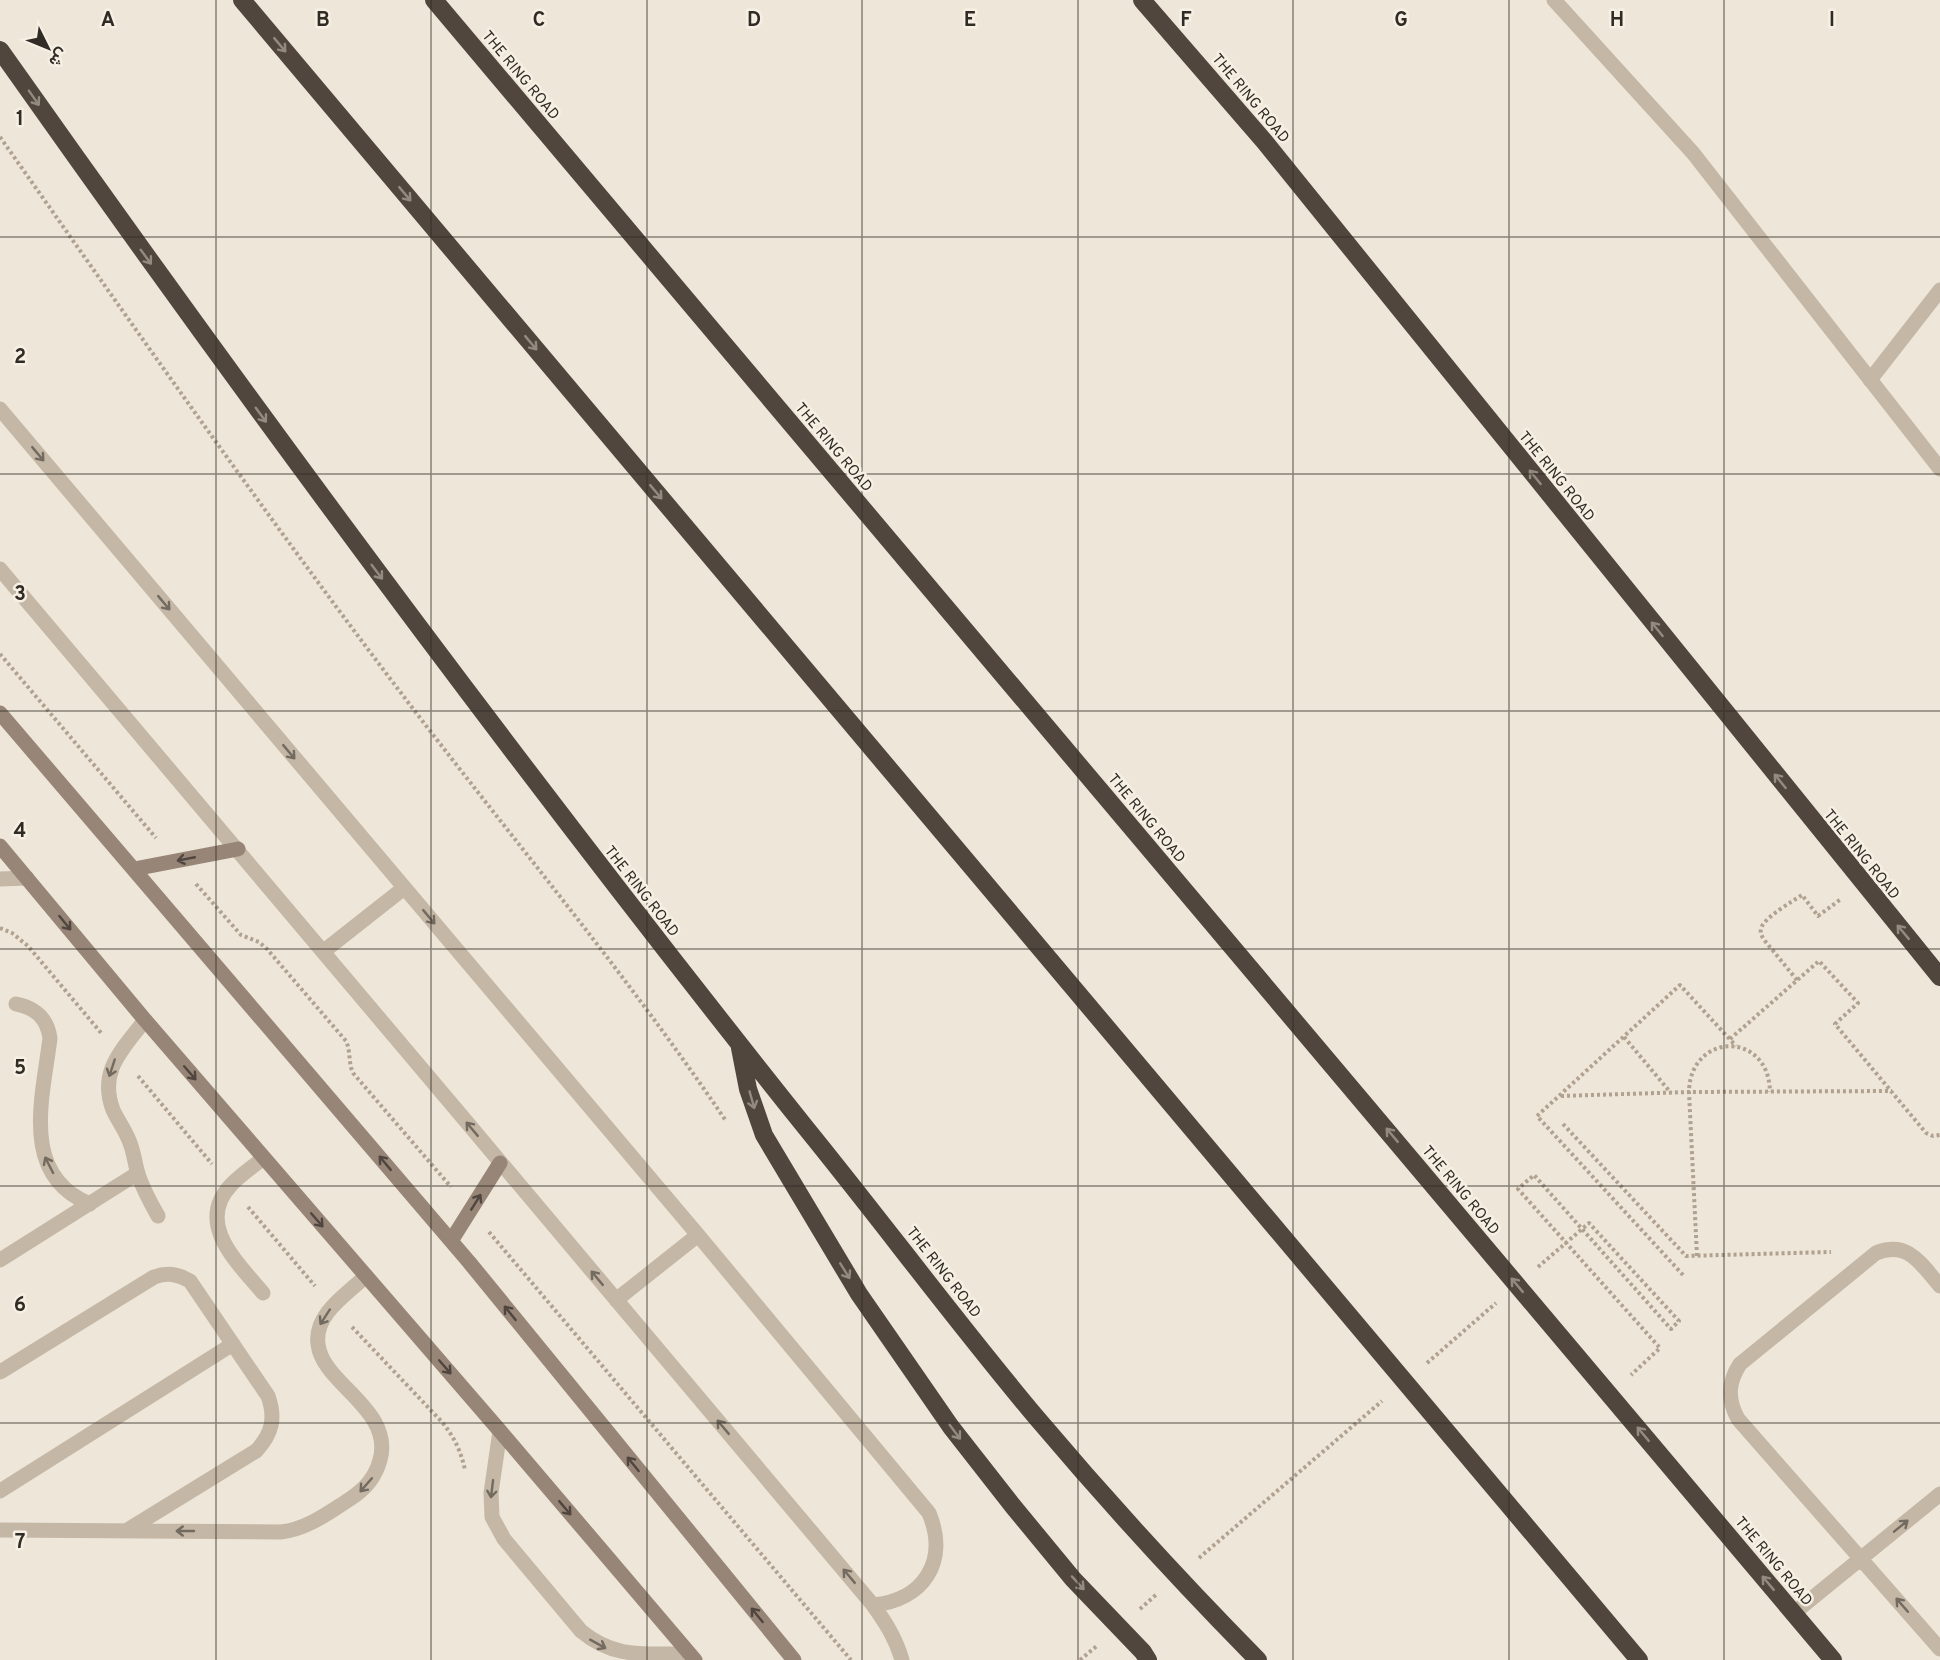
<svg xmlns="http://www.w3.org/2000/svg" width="1940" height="1660" viewBox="0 0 1940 1660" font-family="Overpass,Vazirmatn,sans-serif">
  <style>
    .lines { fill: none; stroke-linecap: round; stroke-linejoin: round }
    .path { stroke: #b0a190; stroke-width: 4; stroke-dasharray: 3 3; stroke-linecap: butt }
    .lane { stroke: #c4b7a6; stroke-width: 15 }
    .street { stroke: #c4b7a6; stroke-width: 15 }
    .secondary { stroke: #978678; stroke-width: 15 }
    .highway { stroke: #51463e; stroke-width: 18 }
    .oneway { stroke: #938a80 }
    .oneway2 { stroke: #736a60 }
    .oneway3 { stroke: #50463f }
    .grid { fill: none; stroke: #312b26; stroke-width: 1.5; stroke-opacity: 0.55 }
    .labels { text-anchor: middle; stroke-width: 5; stroke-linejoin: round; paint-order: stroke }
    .street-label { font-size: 15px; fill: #312b26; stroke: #f6f0e4 }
    .grid-label { font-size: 20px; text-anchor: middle; font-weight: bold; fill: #312b26; stroke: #f6f0e4; stroke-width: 5; stroke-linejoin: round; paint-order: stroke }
  </style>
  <rect width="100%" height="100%" fill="#eee6d8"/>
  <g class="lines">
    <!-- path -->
    <path class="path" d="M0,137C136,330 271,523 414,710C519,847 630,979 726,1121
      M0,654L156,838
      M196,884L241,935L259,942L267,949L346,1041C351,1052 348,1062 353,1073L451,1187
      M0,928L12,933L28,946L102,1034
      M1797,980L1765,941C1762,937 1760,933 1761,928C1765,917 1793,901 1802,895L1818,916L1841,899
      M1624,1037L1671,1093
      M1730,1039L1819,961L1858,1003L1835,1024L1926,1133L1933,1136L1940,1135
      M138,1076L212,1164
      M1561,1096L1689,1092L1892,1091
      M1563,1124L1686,1256L1831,1252
      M248,1207L315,1286
      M489,1232L851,1660
      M1697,1256L1689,1092C1690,1032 1769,1030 1770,1092
      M1538,1267L1589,1223L1679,1321L1671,1329L1534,1175L1518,1189L1660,1348L1631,1375
      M1683,1275L1537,1116L1680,985L1736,1046
      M352,1327L442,1422C454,1437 461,1451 465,1470
      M1427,1363L1496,1303
      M1199,1558L1382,1401
      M1140,1609L1157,1594
      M1080,1660L1098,1645"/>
    <!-- lane -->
    <path class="lane" d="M0,409L698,1235L929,1513C949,1561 924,1600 873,1605
      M0,569C292,913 582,1260 873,1605C886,1623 896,1639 902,1660
      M0,879L27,878
      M324,951L404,888
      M16,1004C36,1008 47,1018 50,1038C43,1097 19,1175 90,1204
      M145,1020C123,1049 98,1071 113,1110C118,1121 126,1131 130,1143C134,1153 135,1164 138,1174C143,1189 150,1202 158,1216
      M0,1260L138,1173
      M1940,1286C1921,1264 1908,1240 1876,1253L1740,1364C1728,1382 1727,1399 1738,1419L1940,1649
      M263,1293C239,1264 194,1224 231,1185C240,1175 253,1167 263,1158
      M616,1300L698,1235
      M0,1372L154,1277C168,1272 177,1274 190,1281L268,1396C276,1418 272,1434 256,1451L126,1531
      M500,1431L491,1493L492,1517L504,1539L581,1631C616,1660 646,1653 689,1654
      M0,1491L233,1344
      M0,1530L281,1532C307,1529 328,1513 350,1499C365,1489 375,1478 380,1460C394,1409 322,1384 318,1344C314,1314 347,1294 366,1276
      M1794,1613L1940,1494"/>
    <!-- street -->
    <path class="street" d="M1554,0L1693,153L1940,469
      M1870,380L1940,290"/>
    <!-- secondary -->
    <path class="secondary" d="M0,713L469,1262L794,1660
      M0,846L145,1020L500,1431L695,1660
      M134,869L238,849
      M451,1241L500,1163"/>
    <!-- highway -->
    <path class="highway" d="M242,0L1639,1660
      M434,0L1833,1660
      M1142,0L1264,141L1940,977
      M0,50C259,417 526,777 806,1128C884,1224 957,1323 1036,1417C1107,1501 1181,1582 1258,1660
      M740,1048L748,1089L764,1135L859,1294L951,1427L1012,1505L1073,1579L1143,1652L1148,1660"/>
  </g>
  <!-- one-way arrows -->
  <defs><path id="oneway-shaft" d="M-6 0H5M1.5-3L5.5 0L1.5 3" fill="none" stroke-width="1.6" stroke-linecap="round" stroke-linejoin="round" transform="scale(1.5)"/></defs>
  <g class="oneway">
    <use href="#oneway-shaft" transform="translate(280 45) rotate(50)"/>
    <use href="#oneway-shaft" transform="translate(34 98) rotate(55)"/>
    <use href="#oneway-shaft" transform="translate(405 194) rotate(50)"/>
    <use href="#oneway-shaft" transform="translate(146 257) rotate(54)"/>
    <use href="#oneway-shaft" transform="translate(531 343) rotate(50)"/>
    <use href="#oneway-shaft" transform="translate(261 415) rotate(54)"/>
    <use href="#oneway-shaft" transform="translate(1535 477) rotate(-129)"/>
    <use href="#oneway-shaft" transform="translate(656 492) rotate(50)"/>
    <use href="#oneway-shaft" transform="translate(377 572) rotate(53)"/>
    <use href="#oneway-shaft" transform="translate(1657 629) rotate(-129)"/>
    <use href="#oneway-shaft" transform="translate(1780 781) rotate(-129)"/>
    <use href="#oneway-shaft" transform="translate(1903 932) rotate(-130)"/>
    <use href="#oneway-shaft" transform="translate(752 1100) rotate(74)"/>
    <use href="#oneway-shaft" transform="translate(1392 1135) rotate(-130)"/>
    <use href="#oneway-shaft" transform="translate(845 1271) rotate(58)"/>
    <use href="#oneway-shaft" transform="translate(1517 1285) rotate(-130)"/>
    <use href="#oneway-shaft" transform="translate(955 1432) rotate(53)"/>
    <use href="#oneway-shaft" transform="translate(1643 1434) rotate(-130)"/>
    <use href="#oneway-shaft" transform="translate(1078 1583) rotate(47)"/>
    <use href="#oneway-shaft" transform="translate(1768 1583) rotate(-130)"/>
  </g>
  <g class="oneway2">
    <use href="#oneway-shaft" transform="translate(38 454) rotate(50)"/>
    <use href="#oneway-shaft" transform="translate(164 603) rotate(50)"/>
    <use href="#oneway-shaft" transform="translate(289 752) rotate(50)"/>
    <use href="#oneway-shaft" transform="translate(429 917) rotate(50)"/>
    <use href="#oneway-shaft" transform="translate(112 1068) rotate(108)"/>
    <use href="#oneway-shaft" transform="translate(472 1129) rotate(-130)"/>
    <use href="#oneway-shaft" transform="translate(49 1165) rotate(-117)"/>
    <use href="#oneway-shaft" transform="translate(597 1278) rotate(-130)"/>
    <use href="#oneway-shaft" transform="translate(325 1317) rotate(123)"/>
    <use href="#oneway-shaft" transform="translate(723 1427) rotate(-130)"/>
    <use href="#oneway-shaft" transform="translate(366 1485) rotate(131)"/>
    <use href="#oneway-shaft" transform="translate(492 1489) rotate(97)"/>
    <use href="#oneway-shaft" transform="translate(1901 1526) rotate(-39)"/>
    <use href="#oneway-shaft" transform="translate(185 1531) rotate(-180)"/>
    <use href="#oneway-shaft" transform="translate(849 1576) rotate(-130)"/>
    <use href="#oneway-shaft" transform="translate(1902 1605) rotate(-131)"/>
    <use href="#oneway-shaft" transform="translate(598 1644) rotate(29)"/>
  </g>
  <g class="oneway3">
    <use href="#oneway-shaft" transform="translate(186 859) rotate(169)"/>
    <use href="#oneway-shaft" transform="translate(65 923) rotate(51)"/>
    <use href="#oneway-shaft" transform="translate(190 1073) rotate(49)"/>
    <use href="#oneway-shaft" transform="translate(385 1163) rotate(-130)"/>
    <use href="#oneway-shaft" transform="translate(476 1202) rotate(-58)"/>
    <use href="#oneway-shaft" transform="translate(317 1220) rotate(49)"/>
    <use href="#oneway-shaft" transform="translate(510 1313) rotate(-129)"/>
    <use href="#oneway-shaft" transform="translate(445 1367) rotate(49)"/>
    <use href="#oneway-shaft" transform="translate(633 1464) rotate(-129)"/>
    <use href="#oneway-shaft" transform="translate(565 1508) rotate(50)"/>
    <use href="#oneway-shaft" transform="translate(757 1615) rotate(-129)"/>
  </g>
  <!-- grid -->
  <path class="grid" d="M216,0V1660M431,0V1660M647,0V1660M862,0V1660M1078,0V1660M1293,0V1660M1509,0V1660M1724,0V1660M0,237H1940M0,474H1940M0,711H1940M0,949H1940M0,1186H1940M0,1423H1940"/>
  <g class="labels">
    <!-- street labels -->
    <g class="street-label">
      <text transform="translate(521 75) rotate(50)" y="5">THE RING ROAD</text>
      <text transform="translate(1251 98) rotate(50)" y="5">THE RING ROAD</text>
      <text transform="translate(834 447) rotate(50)" y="5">THE RING ROAD</text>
      <text transform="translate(1557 476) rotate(51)" y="5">THE RING ROAD</text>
      <text transform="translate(1147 818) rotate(50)" y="5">THE RING ROAD</text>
      <text transform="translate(1862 854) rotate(51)" y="5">THE RING ROAD</text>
      <text transform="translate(642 891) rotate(52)" y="5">THE RING ROAD</text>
      <text transform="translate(1461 1190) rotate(50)" y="5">THE RING ROAD</text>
      <text transform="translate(944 1272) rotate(52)" y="5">THE RING ROAD</text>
      <text transform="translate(1774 1561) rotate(50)" y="5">THE RING ROAD</text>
    </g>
  </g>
  <g class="grid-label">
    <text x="108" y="26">A</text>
    <text x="323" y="26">B</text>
    <text x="539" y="26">C</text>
    <text x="754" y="26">D</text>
    <text x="970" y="26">E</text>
    <text x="1186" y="26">F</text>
    <text x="1401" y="26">G</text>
    <text x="1617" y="26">H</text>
    <text x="1832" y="26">I</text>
    <text x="20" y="125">1</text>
    <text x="20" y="363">2</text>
    <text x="20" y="600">3</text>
    <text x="20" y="837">4</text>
    <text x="20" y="1074">5</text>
    <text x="20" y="1311">6</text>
    <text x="20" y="1548">7</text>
  </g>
  <!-- north arrow -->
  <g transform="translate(48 48) rotate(133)" stroke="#f6f0e4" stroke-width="4.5" paint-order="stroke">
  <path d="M0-4.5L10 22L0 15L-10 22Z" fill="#312b26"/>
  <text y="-9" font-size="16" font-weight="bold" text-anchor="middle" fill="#312b26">ش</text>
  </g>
</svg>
